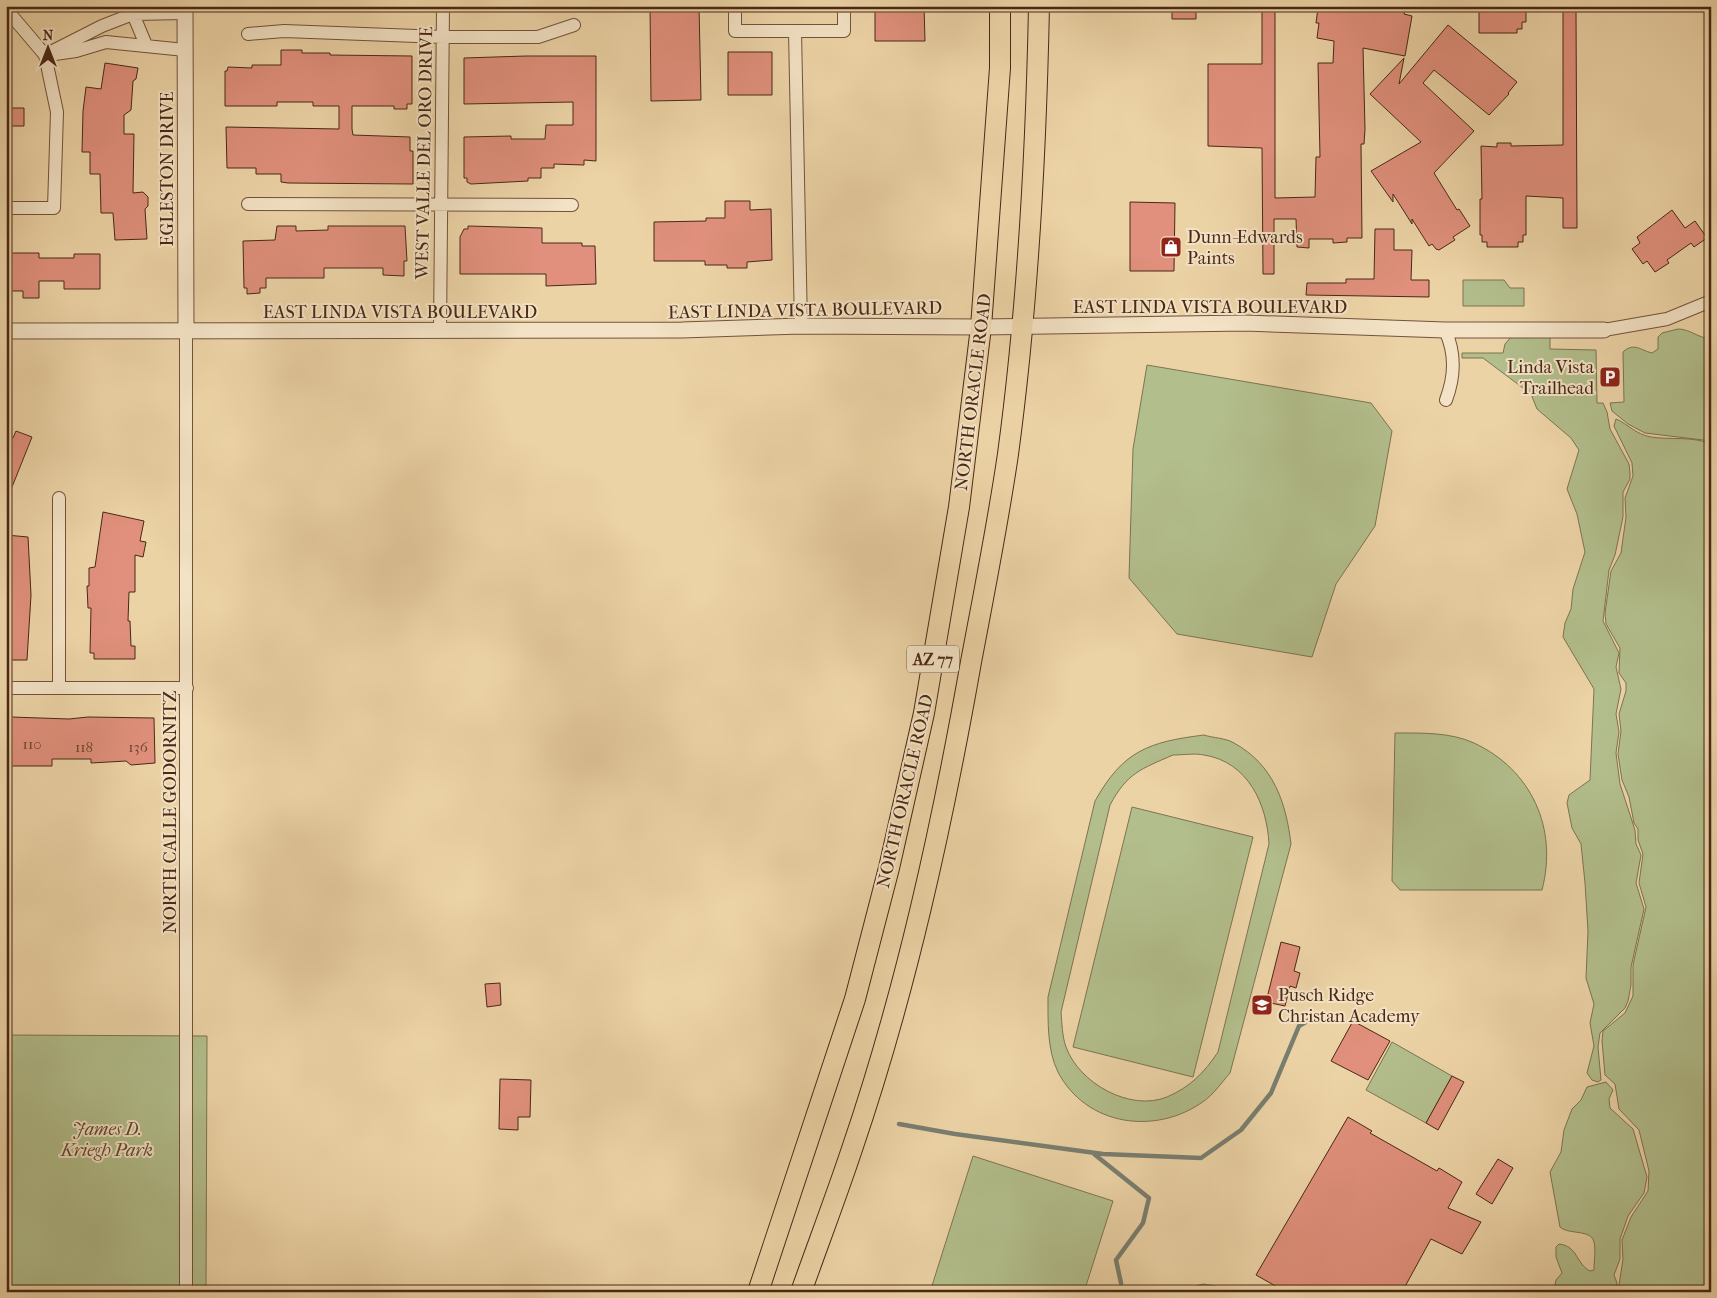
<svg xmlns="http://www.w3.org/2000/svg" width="1717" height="1298" viewBox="0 0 1717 1298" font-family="'IM FELL French Canon',serif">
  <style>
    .green { fill: #b2be8c; stroke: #7e7351; fill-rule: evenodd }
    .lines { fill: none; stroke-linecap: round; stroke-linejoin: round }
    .stream { stroke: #797e70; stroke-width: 4.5 }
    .building { fill: #e0907c; stroke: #492816 }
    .minor-casing { stroke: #72533a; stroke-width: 14 }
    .tertiary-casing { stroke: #72533a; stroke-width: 17 }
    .trunk-casing { stroke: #492816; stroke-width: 22 }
    .minor { stroke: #f3e2c5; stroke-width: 12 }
    .tertiary { stroke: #f3e2c5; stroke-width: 15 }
    .trunk { stroke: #ecd3a6; stroke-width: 20 }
    .labels { text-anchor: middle; stroke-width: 4; stroke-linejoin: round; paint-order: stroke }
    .number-label { font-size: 15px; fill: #6f4230 }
    .shield { fill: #f3e2c5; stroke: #7c604a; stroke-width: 1 }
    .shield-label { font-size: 16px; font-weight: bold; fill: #492816 }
    .street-label { font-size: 18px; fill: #492816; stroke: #f3e2c5 }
    .poi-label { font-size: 18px; fill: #492816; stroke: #f3e2c5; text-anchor: start }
    .park-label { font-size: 18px; font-style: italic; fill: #5e462e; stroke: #f3e2c5 }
  </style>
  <rect width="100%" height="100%" fill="#ecd3a6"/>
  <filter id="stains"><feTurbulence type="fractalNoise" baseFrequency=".004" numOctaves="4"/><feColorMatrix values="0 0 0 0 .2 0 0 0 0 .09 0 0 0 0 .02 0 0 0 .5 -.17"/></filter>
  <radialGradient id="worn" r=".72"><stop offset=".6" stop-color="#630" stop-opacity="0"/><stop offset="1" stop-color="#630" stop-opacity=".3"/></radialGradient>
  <!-- green -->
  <path class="green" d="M1463,280H1504L1510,288H1524V306H1463Z
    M1678,329C1690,329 1698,338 1711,339V441L1645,433L1628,424L1612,411L1610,403L1624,402L1623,352C1634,342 1640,350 1652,353L1658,349V337L1662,333Z
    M1512,336H1550V349L1596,350L1597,403H1603L1607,412L1610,429L1629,464L1630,473V479L1623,492V517L1615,555L1609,570L1603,621L1619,653L1616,667L1621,689L1616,714L1619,732L1616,753L1620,784L1635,830L1636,844L1641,855L1636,883L1644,909L1631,967V985L1628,1001L1625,1008L1600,1033L1598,1047L1601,1080L1598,1082L1592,1080L1587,1073L1594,1046L1590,1023L1594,1004L1586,978L1588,931L1585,883L1581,844L1572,828L1567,803L1569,795L1590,780L1594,689L1563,637L1565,623L1571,609L1573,589L1585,552L1577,514L1567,489L1579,450L1571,438L1537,409L1531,394L1483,358H1462V353H1503L1505,344Z
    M1147,365L1371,403L1392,431L1375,526L1336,584L1312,657L1177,634L1129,578L1133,449Z
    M1616,419C1628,424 1635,434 1651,437C1670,440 1693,436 1711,444V1292H1618L1623,1259L1622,1240L1631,1217L1648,1191L1649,1171L1639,1130L1619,1109L1615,1084L1605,1075L1602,1041L1603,1031L1625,1013L1633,996V965L1646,907L1639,883L1643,854L1638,840V829L1634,823L1629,797L1622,780L1618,754L1621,731L1619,714L1626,691V683L1619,673L1620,648L1606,624L1605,613L1611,571L1621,553L1626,517L1625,498L1633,476L1632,463L1614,426Z
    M1395,733C1421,733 1450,732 1474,743C1532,770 1558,829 1542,890H1400L1392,881Z
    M1204,735C1213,738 1226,738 1234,743C1274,765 1286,803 1291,844L1230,1073C1222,1082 1214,1094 1204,1101C1156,1136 1086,1126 1058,1072C1047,1050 1048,1021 1048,997L1095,801C1123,751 1148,742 1204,735ZM1173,755C1183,755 1195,753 1204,755C1248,762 1267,804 1269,844L1218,1052C1204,1073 1190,1087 1167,1097C1130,1112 1079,1083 1066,1047C1062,1036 1062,1023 1061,1012L1110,805C1127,773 1141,769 1173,755Z
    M1132,807L1253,837L1193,1077L1073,1047Z
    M6,1035L207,1036L206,1292H6Z
    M1392,1042L1452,1076L1426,1123L1366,1090Z
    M1606,1082L1613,1090L1609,1099L1610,1108L1633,1129L1647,1177L1644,1193L1628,1216L1620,1239V1259L1614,1275L1617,1283L1616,1292H1564L1555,1285L1556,1280L1562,1273L1556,1257V1247L1559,1244C1578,1246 1576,1264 1590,1271L1594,1270C1594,1261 1596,1250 1594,1242C1591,1229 1569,1235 1560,1227L1550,1172L1561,1152L1564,1130L1572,1109L1581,1100L1587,1087Z
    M973,1156L1113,1201L1084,1292H930Z
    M1203,1284L1250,1292H1190L1196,1286Z"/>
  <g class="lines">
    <!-- stream -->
    <path class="stream" d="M899,1124L955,1134L1103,1154L1201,1158L1241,1130L1271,1093L1299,1026L1311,1019
      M1094,1154L1149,1198L1143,1223L1116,1260L1121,1283"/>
  </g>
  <!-- building -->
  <path class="building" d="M650,6H699L701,100L651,101Z
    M875,6H924L925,41H875Z
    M1172,6H1196V19H1172Z
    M1262,6H1275V198L1315,197L1316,157H1320L1318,63H1333L1334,41L1317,38L1319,23H1316L1318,8L1322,9L1323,6H1386L1405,11L1404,14L1412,16L1405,56L1363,48L1365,129L1364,144H1361L1362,238H1347V242L1333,243V239H1309V248L1297,247L1296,219H1274V274H1263L1262,148L1208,146V64H1262Z
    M1482,6H1526V22H1522V29H1517V33H1479V11H1482Z
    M1576,10L1577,228H1563V198L1526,196V235H1523V242H1518V247H1487V242H1482V235H1480V199H1482L1481,146L1497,147V143H1511V146L1563,145V11Z
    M1448,25L1517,82L1508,93L1509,94L1489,115L1434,70L1423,83L1474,131L1434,173L1457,210L1459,209L1470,226L1453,237L1455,240L1439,250L1436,249L1432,244L1429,246L1412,219V224L1393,194V202L1371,171L1421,142L1370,94L1404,58L1399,84Z
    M281,50H302V53H330V55L412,56V104H407V109H394V106H352V129L353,135L410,137V151H413V184L288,183L281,182V174H256V168H227L226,127L339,129V106H313V102H277V106H225V71H227L228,67L252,68V65H281Z
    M728,52H772V95H728Z
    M526,56H596V161L584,160V165L554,164V168H541V178H528V181L471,184L467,182V178H464V137L511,136V139H545L546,125H573V102L464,104V58Z
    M105,63L138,68L136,79L133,81L131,110L124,115V134H134L133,193L143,192L148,197V206L145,209L147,239L115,240L113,213H101L100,174H90V152H82L83,111L86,87L101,89Z
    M6,108H24V126H6Z
    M725,201H750V210L771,209L772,260L747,262V268H727V265H705V261H654V222L706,221V218H725Z
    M1130,202L1175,203L1174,271H1130Z
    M1672,210L1685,228L1695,221L1707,238L1694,247L1691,243L1667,260L1669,263L1655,272L1647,261L1643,264L1632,249L1640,243L1637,237Z
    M277,226H296V231L328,230V226H405L407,261H404V276L383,275V268H324V278H266V288H260V293L247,294V288H244L243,241L275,240Z
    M468,226L542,228V243H582V246H595L596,284L546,286V274H460V237L464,229H468Z
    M1375,229H1394V250H1412L1411,280H1429V297L1306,295L1307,283H1346V279H1374Z
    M6,253H39V258H74V254H100V289H64V281H39V298H23V291H6Z
    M16,431L32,437L8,497L6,435L13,438Z
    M103,512L144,521L140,541L146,542L143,557L135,555V592H129L128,621H130L131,646H135V659H94V653H90L91,608H88L87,586H89V568L95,567Z
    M6,535L28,537L31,595L27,660H6Z
    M11,717L69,719L88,717L154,718L155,763L131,765L126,761L91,763V759H52V766H11Z
    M1281,942L1300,947L1294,971L1300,973L1296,988L1290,986L1285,1006L1266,1002Z
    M500,983L501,1005L487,1007L485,984Z
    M1353,1021L1390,1041L1368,1080L1331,1061Z
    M1452,1076L1464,1082L1438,1130L1426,1123Z
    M500,1079L531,1080L530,1117H518V1130L499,1129Z
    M1348,1117L1372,1131L1370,1133L1437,1171L1439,1168L1462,1182L1448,1208L1481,1222L1462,1254L1431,1239L1402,1292H1286L1256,1275Z
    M1498,1159L1513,1168L1492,1204L1476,1194Z"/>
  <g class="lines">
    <!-- minor casing -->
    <g class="minor-casing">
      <path id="minor" d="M735,6V31H844V6
        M6,9L45,55L57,112L54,208H6
        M133,14L146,45
        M795,31L801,326
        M248,34L284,31L443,37H538L574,25
        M55,54L76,51L106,42L185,50
        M45,55L102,26L133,14L185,13
        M248,204L572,205
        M1445,330C1456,354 1455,376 1446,400
        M1604,330L1667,319L1711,301
        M440,331L443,6
        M186,332V1292
        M59,498V688
        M6,688H187"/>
    </g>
    <!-- tertiary casing -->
    <g class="tertiary-casing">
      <path id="tertiary" d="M185,6L186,332
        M6,331L682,330L801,326L981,327L1245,323L1445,330H1604"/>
    </g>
    <!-- trunk casing -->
    <g class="trunk-casing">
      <path id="trunk" d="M758,1292L855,999L889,868L924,713L959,507L981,327L1000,68V6
        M801,1292C818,1244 836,1197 852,1149C906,991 942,826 971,662C984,593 998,523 1008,454C1028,306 1036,155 1039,6"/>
    </g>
    <!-- minor -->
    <use href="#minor" class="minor"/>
    <!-- tertiary -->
    <use href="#tertiary" class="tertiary"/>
    <!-- trunk -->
    <use href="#trunk" class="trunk"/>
  </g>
  <!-- icons -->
  <defs>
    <g id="shop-square" transform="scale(1.125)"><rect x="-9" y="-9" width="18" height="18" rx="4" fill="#8f2418" stroke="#f3e2c5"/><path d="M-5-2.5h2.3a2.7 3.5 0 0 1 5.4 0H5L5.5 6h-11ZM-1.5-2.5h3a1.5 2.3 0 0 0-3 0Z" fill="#fff"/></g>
    <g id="parking-square" transform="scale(1.125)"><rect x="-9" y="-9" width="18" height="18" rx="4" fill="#8f2418" stroke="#f3e2c5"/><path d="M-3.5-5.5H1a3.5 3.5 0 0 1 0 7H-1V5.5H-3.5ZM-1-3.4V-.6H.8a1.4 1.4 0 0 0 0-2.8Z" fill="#fff"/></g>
    <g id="school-square" transform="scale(1.125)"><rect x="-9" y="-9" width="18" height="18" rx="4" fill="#8f2418" stroke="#f3e2c5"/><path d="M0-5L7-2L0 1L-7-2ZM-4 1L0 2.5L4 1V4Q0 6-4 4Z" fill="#fff"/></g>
  </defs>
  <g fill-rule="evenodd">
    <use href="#shop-square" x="1171" y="247"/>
    <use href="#parking-square" x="1610" y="377"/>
    <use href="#school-square" x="1262" y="1005"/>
  </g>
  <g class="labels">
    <!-- number labels -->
    <g class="number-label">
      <text x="32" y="749">110</text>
      <text x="84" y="752">118</text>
      <text x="138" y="752">136</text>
    </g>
    <!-- shield labels -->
    <rect class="shield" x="907" y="645.5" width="52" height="27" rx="4"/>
    <g class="shield-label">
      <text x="933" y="665">AZ 77</text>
    </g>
    <!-- street labels -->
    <g class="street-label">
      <text transform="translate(424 153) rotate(-89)" y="6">WEST VALLE DEL ORO DRIVE</text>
      <text transform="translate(167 169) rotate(-90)" y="6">EGLESTON DRIVE</text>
      <text x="1210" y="313">EAST LINDA VISTA BOULEVARD</text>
      <text transform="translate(805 310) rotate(-1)" y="6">EAST LINDA VISTA BOULEVARD</text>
      <text x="400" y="318">EAST LINDA VISTA BOULEVARD</text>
      <text transform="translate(973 392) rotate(-83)" y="6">NORTH ORACLE ROAD</text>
      <text transform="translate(905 791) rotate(-77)" y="6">NORTH ORACLE ROAD</text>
      <text transform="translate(170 812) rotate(-90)" y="6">NORTH CALLE GODORNITZ</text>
    </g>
    <!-- poi labels -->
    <g class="poi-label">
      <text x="1187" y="243">Dunn-Edwards<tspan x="1187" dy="21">Paints</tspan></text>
      <text x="1594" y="373" text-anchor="end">Linda Vista<tspan x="1594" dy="21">Trailhead</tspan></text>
      <text x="1278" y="1001">Pusch Ridge<tspan x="1278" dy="21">Christan Academy</tspan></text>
    </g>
    <!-- park labels -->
    <g class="park-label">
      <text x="107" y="1135">James D.<tspan x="107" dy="21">Kriegh Park</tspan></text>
    </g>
  </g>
  <!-- margin -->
  <rect width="1717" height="1298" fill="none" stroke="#ecd3a6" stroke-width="25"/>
  <rect x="8" y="8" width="1702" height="1283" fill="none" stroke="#492816" stroke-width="2.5"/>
  <rect x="12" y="12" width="1692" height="1273" fill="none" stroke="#492816"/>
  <!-- north arrow -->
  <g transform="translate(48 48)" stroke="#f3e2c5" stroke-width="4" paint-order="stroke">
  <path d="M0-4L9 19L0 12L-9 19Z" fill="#492816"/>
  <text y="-8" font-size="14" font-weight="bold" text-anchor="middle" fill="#492816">N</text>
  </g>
  <rect width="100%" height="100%" filter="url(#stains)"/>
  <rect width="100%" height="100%" fill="url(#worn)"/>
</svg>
